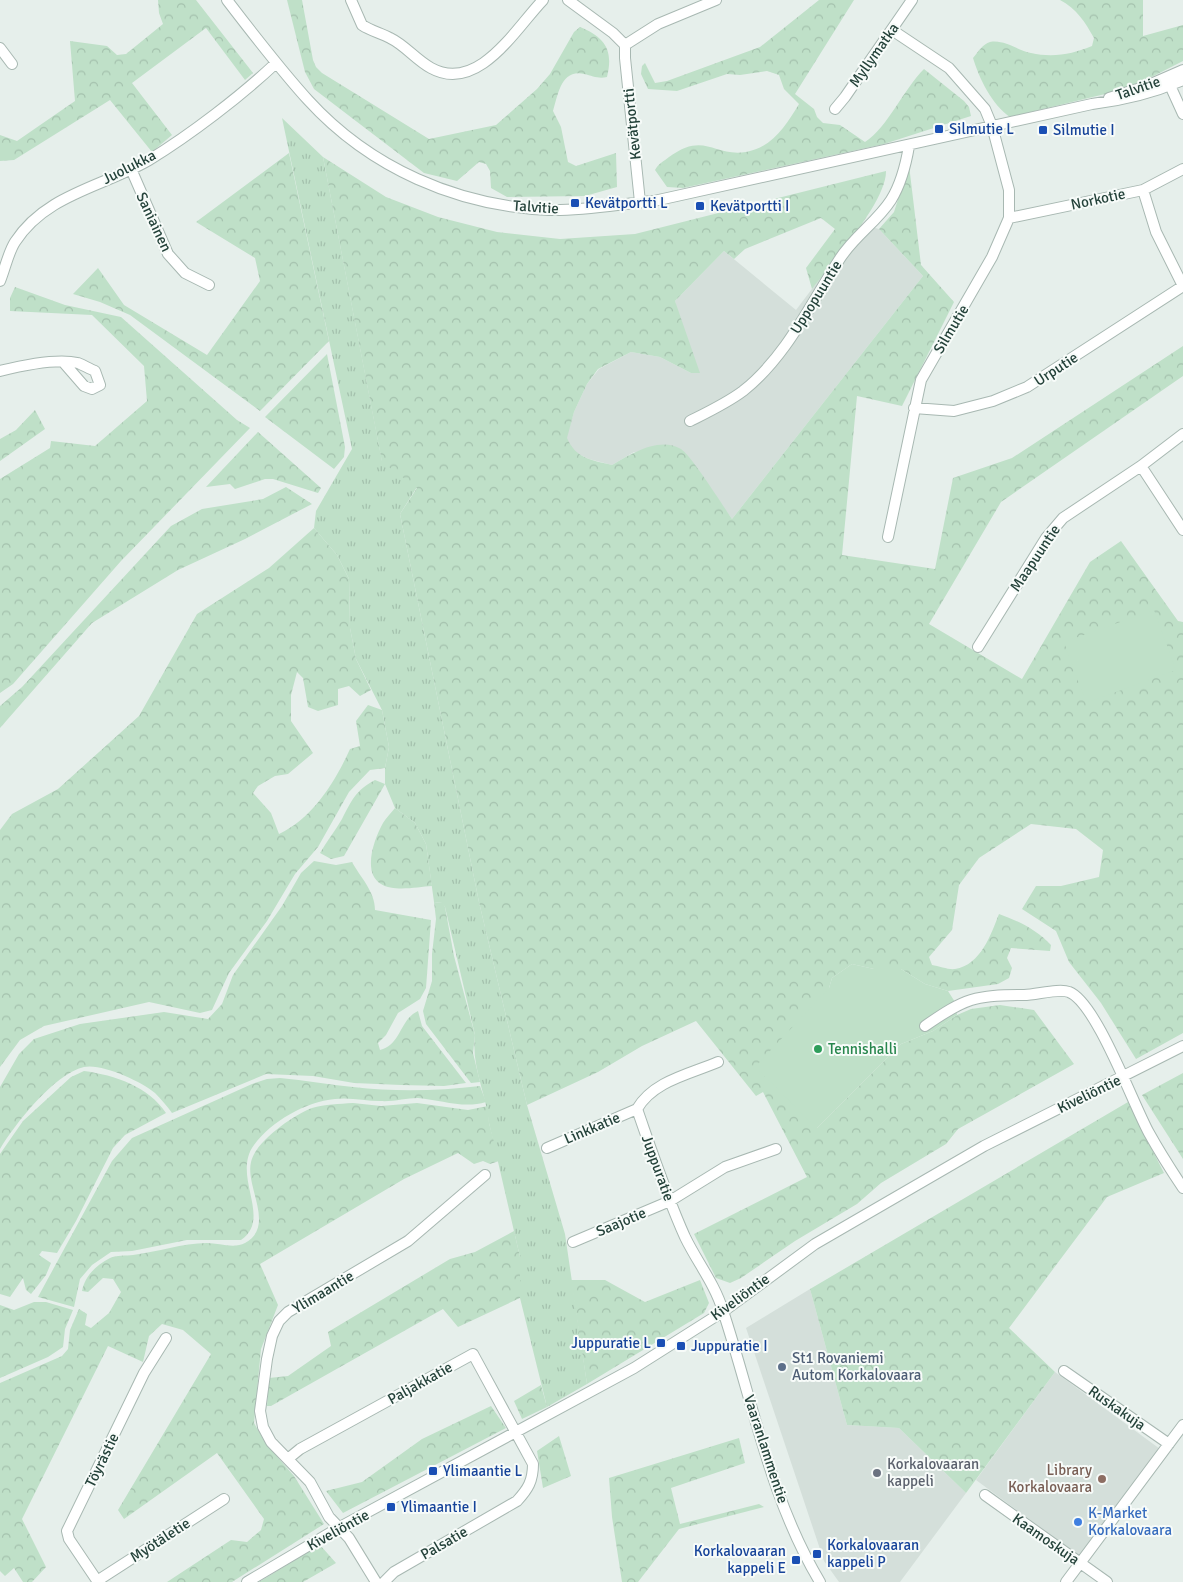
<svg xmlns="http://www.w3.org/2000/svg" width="1183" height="1582" viewBox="0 0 1183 1582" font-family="Signika,sans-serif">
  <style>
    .built { fill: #d4dfda }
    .grass { fill: url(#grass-tufts) }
    .forest { fill: url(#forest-crowns) }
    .garden { fill: #bfe0c8 }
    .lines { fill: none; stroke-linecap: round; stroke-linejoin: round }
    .minor-casing { stroke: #a8b8b2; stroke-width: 12 }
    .minor { stroke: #fff; stroke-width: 10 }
    .transit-dot { fill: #1a4fb4; stroke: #f7fbf9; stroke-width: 2 }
    .leisure-dot { fill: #2e9e5b; stroke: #f7fbf9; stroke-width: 2 }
    .service-dot { fill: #5c6f8a; stroke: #f7fbf9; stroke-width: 2 }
    .worship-dot { fill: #6b7280; stroke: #f7fbf9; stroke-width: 2 }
    .education-dot { fill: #8d6e63; stroke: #f7fbf9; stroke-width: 2 }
    .shop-dot { fill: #3f7fe0; stroke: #f7fbf9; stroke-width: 2 }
    .labels { text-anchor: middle; stroke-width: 4; stroke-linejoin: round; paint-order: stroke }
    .street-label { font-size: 15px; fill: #24423a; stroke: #f7fbf9 }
    .transit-label { font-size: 15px; fill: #164399; stroke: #f7fbf9; text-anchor: start }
    .leisure-label { font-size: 15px; fill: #27864d; stroke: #f7fbf9; text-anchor: start }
    .service-label { font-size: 15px; fill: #4e5e75; stroke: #f7fbf9; text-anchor: start }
    .worship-label { font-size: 15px; fill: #5b616d; stroke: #f7fbf9; text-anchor: start }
    .education-label { font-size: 15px; fill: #785e54; stroke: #f7fbf9; text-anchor: end }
    .shop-label { font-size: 15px; fill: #366cbe; stroke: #f7fbf9; text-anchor: start }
  </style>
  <defs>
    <pattern id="grass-tufts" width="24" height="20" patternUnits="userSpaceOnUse" patternTransform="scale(1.25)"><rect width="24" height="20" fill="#bfe0c8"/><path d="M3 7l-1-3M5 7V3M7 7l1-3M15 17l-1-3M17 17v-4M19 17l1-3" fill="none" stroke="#a4c1ad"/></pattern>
    <pattern id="forest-crowns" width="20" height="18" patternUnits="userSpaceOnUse" patternTransform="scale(1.25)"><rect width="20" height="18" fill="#bfe0c8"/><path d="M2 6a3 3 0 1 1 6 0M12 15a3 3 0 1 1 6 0" fill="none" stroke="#a4c1ad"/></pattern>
  </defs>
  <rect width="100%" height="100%" fill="#e6efeb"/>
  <!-- built -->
  <path class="built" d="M861,224L879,229L923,276L732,519L682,450L634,452L612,465L589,459L572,451L566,438L574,412L587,384L599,369L631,352L660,357L691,373L675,301L724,251L796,310Z
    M810,1289L847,1425L899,1428L966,1493L900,1582H839L824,1561L746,1328Z
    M1055,1372L1160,1449L1080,1557L976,1480Z"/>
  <!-- grass -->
  <path class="grass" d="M282,118L323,157L382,461L417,487L400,514L479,902L527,1105L565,1234L587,1384L547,1407L520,1298V1257L489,1123C486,1093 471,1066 475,1035L445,907L442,903L434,902L426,844L415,823L395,808L385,784V768L389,747L382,710L356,659L350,628L349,579L337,555L314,528L316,511L352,449Z"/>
  <!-- forest -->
  <path class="forest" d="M158,0H196L253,73L245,80L206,28L132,83L172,135L152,152L110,100L14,160L0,161V135L17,141L75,101L70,41L107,46L117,55L126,54L163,24L159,13Z
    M287,0H302L313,60L316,67L322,73L429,139L496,125L537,89L550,74L574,32L580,27C604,37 614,49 607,77C598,79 593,76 584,74C561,69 558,95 553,111L561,127L568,162L576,166L616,153L617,187L585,196L507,197L491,188L490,171L486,164L479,162L457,181L424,173L314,89L305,72Z
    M819,0H854L795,94L814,109L817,117L823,123L840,125L865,142C888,127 903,90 924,69L964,101L969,107L971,116L884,144L683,188L667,187L655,170C658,164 664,161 669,157C705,131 713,157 746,152C773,147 786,125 799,104L784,89L779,75L767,71L740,75L727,74L677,91L648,89L641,74L642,66L645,63L655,83L667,81L760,47Z
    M1060,0H1143V36L1183,25V61L1130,88L1010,117C992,105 979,78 973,58C978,52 983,44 990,42C1004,39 1019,51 1031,53C1053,58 1073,54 1092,46L1094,38C1085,22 1077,9 1060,0Z
    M289,153L329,341L260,411L130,315L100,302L73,294L98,268L124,305L207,355L260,281L255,258L196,222Z
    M323,157L386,197L438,217L497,232L560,239L635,234L886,171C887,201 831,264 812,289L806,268L835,229L821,218L745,249L734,259L724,251L675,301L700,373H691L660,357L631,352L598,369L587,384L574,412L567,438C576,459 592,460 612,465C631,454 659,436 681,449C690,454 724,507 732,519L923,276L879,229L894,212L909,165L921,265L954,302L902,406L857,396L842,555L935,569L953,478L1012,458L1183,346V376L1001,502L929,624L1022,679L1090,562L1121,541L1178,621L1183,622V1033L1136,1059L1101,1003L1069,962L1056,931L1022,909L1036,886H1061L1099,877L1103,850L1076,829L1031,824L979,858L959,885L952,930L929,957L932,965C939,966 949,970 955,969C981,965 991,934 999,914C1019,921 1037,930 1051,945L1050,951L1011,948L1007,958L1012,968L1009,978L998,984L948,991L925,984L901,969H874L852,964L832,978L829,988L817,1128L901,1044L933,1031L957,1015L971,1009L1000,1005L1034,1010L1074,1064L958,1129L946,1144L881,1183L857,1204L795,1241L741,1278L730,1283L716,1278L694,1234L807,1177L763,1092L756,1096L696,1021L642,1046L598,1072L527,1105L479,902L400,514L417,488L382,462Z
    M15,287L65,305L121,317L237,420L250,428L121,561L13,684L0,693V479L50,448L51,441L95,446L147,401L144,366L92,315L10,311V298Z
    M327,354L345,447L344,457L334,469L265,417Z
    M35,410L45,429L0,461V439L16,430Z
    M258,432L321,488L318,493L273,479H265L235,489L230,484L206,487Z
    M286,487L312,504L245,539L178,570L92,623L0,728V706L22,687L171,526L202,509L263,499Z
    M314,528L337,555L349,579L350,628L356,659L371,690L360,696L349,686L338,689V705L318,711L308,707L303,678L297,672L291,695V721L313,753L288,774L275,776L258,786L253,793L271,813L279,834C313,818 335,782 350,749L360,746L356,721L368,705L382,710L389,747L385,768L370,770L349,792L318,847L295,874L267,921L229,973L212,1010L200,1013L149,1002L44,1026L20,1040L0,1067V830L12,814L58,789L139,716L197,614L269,568Z
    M375,780L385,784L344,856L331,859L320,853C327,841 335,831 342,819C352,800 355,791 375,780Z
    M395,808L415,823L426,844L432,886C417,887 394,892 381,884C362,873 374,839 383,823C386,818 391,813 395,808Z
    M314,861L336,865L352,862C360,877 375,891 375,910L431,920L426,988L420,999L398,1013L386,1035L378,1043L380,1050C401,1045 400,1019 418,1011L422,1026L466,1083L444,1086L401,1085L354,1083L313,1076L266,1074L172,1113C167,1106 161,1099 155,1093C141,1081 101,1063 84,1067C54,1074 15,1124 0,1149V1087L19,1054L34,1039L80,1024L164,1012L208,1019L222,1004L233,975L282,906L301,873Z
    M434,902L443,903L445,907L454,956L475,1035L473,1053L480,1082L471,1083L426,1024L423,1011L432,981V954L436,919Z
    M84,1071C115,1075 149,1087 166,1113L125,1135L113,1148L76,1221L57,1253L42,1251L39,1255L51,1263L46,1275L31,1294L26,1290L23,1278L10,1297L0,1294V1154L23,1121L71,1077Z
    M1183,1073V1159L1142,1095Z
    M280,1078C305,1080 329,1085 353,1087C395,1092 438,1091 480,1086L486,1102C464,1109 441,1100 418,1098C406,1098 393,1102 380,1101C365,1101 350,1097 335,1099C305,1102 272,1121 254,1145C231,1176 273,1218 241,1240H187L132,1251L111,1252L92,1265L80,1279L74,1307L38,1297L112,1161L132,1138L252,1084L267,1079Z
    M1128,1102L1164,1173L1107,1197L1009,1328L1055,1372L966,1493L899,1428L847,1425L810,1289Z
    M353,1103L381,1106L417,1103L468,1110L488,1106L489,1123L499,1161L490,1164L483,1161L474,1164L458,1153L404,1179L260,1264L278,1305L261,1349L254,1423L266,1444L294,1476L324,1524L232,1582H167L231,1540L247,1542L261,1530L264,1519L217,1453L124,1519L118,1510L211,1354L183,1330L162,1324L149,1336L143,1362L108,1346L22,1519L46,1567L32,1582H23L14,1568L5,1576L0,1571V1383L62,1356L68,1349L70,1330L79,1309L87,1314L85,1325L91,1328L109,1313L121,1292L113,1279L103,1278L88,1292L82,1291C85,1276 96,1265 110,1258C116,1255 126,1256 133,1255C158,1252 182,1243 207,1243C219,1243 234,1249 245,1243C276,1226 245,1187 251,1162C255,1142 293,1115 312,1108C325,1104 339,1104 353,1103Z
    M514,1231L520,1257V1298L458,1327L443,1309L271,1406H267L269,1378L288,1376L331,1346L328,1332L450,1259L475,1252Z
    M571,1280H605L645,1302L700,1280L709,1303L704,1313L587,1384Z
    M34,1302H46L73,1310L65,1329L63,1347L48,1357L0,1378V1305L14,1310Z
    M541,1385L547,1407L522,1419L514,1401Z
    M491,1406L506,1428L343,1513L326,1491L362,1482L422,1439Z
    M559,1436L571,1476L543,1488L537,1451Z
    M739,1438L745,1463L671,1488L680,1524L759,1504L764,1507L679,1529L638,1582H622L612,1517L609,1478Z
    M320,1545L336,1563L303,1582H259Z"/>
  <!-- garden -->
  <path class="garden" d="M1154,610L1176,670L1086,703L1064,642Z
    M852,964L874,969H901L925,984L948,991L955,1002L957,1015L933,1031L901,1044L817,1128L755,1067L829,988L832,978Z"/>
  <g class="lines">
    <!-- minor casing -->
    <g class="minor-casing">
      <path id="minor" d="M227,0C253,34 279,68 308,100C370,168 457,206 549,210C585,211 619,204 654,201L1092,104C1125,100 1153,93 1183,80
        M351,0L362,25C371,31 381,33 390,38C405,45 416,60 431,68C478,94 516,28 543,0
        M568,0L613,33L625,45
        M625,45V58L640,202
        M625,45L658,24L716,0
        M0,48L12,64
        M1168,81L1183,114
        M1109,98L1144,87L1183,70
        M835,109L845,97L912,0
        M131,169L168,254L185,273L209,285
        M1143,190L1156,232L1183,286
        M1009,218L1143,190L1183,169
        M0,281C5,269 8,253 15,242C46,194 103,187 149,160C190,135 241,96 276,63
        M0,371C20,366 57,358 78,363C83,365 90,369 95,371L100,385L92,389L84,386L64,363
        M914,408L954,411L993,401L1027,387L1183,286
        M690,421C708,412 727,403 743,391C786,357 810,305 839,260C853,237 877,222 891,200C901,184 906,164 909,146
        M1141,466L1183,530
        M888,537L921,380L992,257L1009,218V190L992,126L985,109L949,68L892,30
        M978,647L1046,538L1063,518L1141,466L1183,434
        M925,1026C965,998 975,995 1024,995C1036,995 1059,988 1069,992C1096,1002 1133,1104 1149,1133C1159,1151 1171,1170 1183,1188
        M718,1062C690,1074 653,1081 637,1109C652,1152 666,1195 685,1237C697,1262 715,1284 723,1311C753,1402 770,1499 820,1582
        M547,1148L637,1109
        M573,1242L670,1201L725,1167L776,1149
        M1064,1371L1169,1444
        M289,1458L300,1449L473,1354L533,1464C533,1481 528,1489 517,1501L394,1572L384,1582
        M985,1495L1107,1582
        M97,1581L224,1499
        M98,1582L69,1539L67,1531L144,1373L166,1338
        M247,1582L340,1527L634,1368L724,1311L815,1244L984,1146L1183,1046
        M376,1582L349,1538L329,1517L310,1482L271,1442L263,1427L260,1411L267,1359L272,1336L279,1321L288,1312L408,1241L485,1175
        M1066,1582L1183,1425"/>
    </g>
    <!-- minor -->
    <use href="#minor" class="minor"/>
  </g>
  <!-- markers -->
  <g class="transit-dot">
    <rect x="934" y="124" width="10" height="10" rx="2.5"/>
    <rect x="1038" y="125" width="10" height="10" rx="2.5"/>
    <rect x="570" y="198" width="10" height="10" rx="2.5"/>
    <rect x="695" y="201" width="10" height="10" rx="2.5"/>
    <rect x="656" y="1338" width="10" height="10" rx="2.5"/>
    <rect x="676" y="1341" width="10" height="10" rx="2.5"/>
    <rect x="428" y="1466" width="10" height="10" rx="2.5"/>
    <rect x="386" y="1502" width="10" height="10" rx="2.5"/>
    <rect x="812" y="1549" width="10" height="10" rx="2.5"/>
    <rect x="791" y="1555" width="10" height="10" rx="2.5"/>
  </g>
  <circle class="leisure-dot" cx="818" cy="1049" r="5"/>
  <circle class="service-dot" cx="782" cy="1367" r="5"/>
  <circle class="worship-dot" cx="877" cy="1473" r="5"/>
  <circle class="education-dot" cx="1102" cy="1479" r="5"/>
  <circle class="shop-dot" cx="1078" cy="1522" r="5"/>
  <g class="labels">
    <!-- street labels -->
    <g class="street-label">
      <text transform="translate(874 55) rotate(-55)" y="5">Myllymatka</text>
      <text transform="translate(1138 88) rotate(-19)" y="5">Talvitie</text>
      <text transform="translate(632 124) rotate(-96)" y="5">Kevätportti</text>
      <text transform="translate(129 167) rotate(-27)" y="5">Juolukka</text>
      <text transform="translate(1098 199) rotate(-12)" y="5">Norkotie</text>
      <text transform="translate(536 207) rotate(4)" y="5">Talvitie</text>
      <text transform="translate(154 222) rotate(65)" y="5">Saniainen</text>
      <text transform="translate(816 297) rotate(-58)" y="5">Uppopuuntie</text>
      <text transform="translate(951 329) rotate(-59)" y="5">Silmutie</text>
      <text transform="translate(1056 369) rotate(-33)" y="5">Urputie</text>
      <text transform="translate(1035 558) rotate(-56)" y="5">Maapuuntie</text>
      <text transform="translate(1089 1094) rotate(-26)" y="5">Kiveliöntie</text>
      <text transform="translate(592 1128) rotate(-23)" y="5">Linkkatie</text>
      <text transform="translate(658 1168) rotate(70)" y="5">Juppuratie</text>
      <text transform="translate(621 1222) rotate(-23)" y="5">Saajotie</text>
      <text transform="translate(323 1292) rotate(-31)" y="5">Ylimaantie</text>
      <text transform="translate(740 1297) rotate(-36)" y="5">Kiveliöntie</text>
      <text transform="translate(420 1383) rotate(-29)" y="5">Paljakkatie</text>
      <text transform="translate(1117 1408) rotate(35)" y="5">Ruskakuja</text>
      <text transform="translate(766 1449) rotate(72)" y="5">Vaaranlammentie</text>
      <text transform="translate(102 1460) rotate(-64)" y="5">Töyrästie</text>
      <text transform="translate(338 1530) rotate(-29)" y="5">Kiveliöntie</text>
      <text transform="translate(1046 1539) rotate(35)" y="5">Kaamoskuja</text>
      <text transform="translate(160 1540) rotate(-33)" y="5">Myötäletie</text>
      <text transform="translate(444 1543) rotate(-30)" y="5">Palsatie</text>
    </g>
    <!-- transit labels -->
    <g class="transit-label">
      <text x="949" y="134">Silmutie L</text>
      <text x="1053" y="135">Silmutie I</text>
      <text x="585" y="208">Kevätportti L</text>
      <text x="710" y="211">Kevätportti I</text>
      <text x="651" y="1348" text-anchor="end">Juppuratie L</text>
      <text x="691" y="1351">Juppuratie I</text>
      <text x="443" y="1476">Ylimaantie L</text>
      <text x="401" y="1512">Ylimaantie I</text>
      <text x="827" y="1550">Korkalovaaran<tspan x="827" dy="17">kappeli P</tspan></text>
      <text x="786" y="1556" text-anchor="end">Korkalovaaran<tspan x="786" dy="17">kappeli E</tspan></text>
    </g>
    <!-- leisure labels -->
    <g class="leisure-label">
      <text x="828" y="1054">Tennishalli</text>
    </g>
    <!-- service labels -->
    <g class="service-label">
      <text x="792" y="1363">St1 Rovaniemi<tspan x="792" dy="17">Autom Korkalovaara</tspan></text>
    </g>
    <!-- worship labels -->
    <g class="worship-label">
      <text x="887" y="1469">Korkalovaaran<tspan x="887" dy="17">kappeli</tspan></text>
    </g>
    <!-- education labels -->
    <g class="education-label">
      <text x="1092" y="1475">Library<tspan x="1092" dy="17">Korkalovaara</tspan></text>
    </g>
    <!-- shop labels -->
    <g class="shop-label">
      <text x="1088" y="1518">K-Market<tspan x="1088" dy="17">Korkalovaara</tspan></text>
    </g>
  </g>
</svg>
